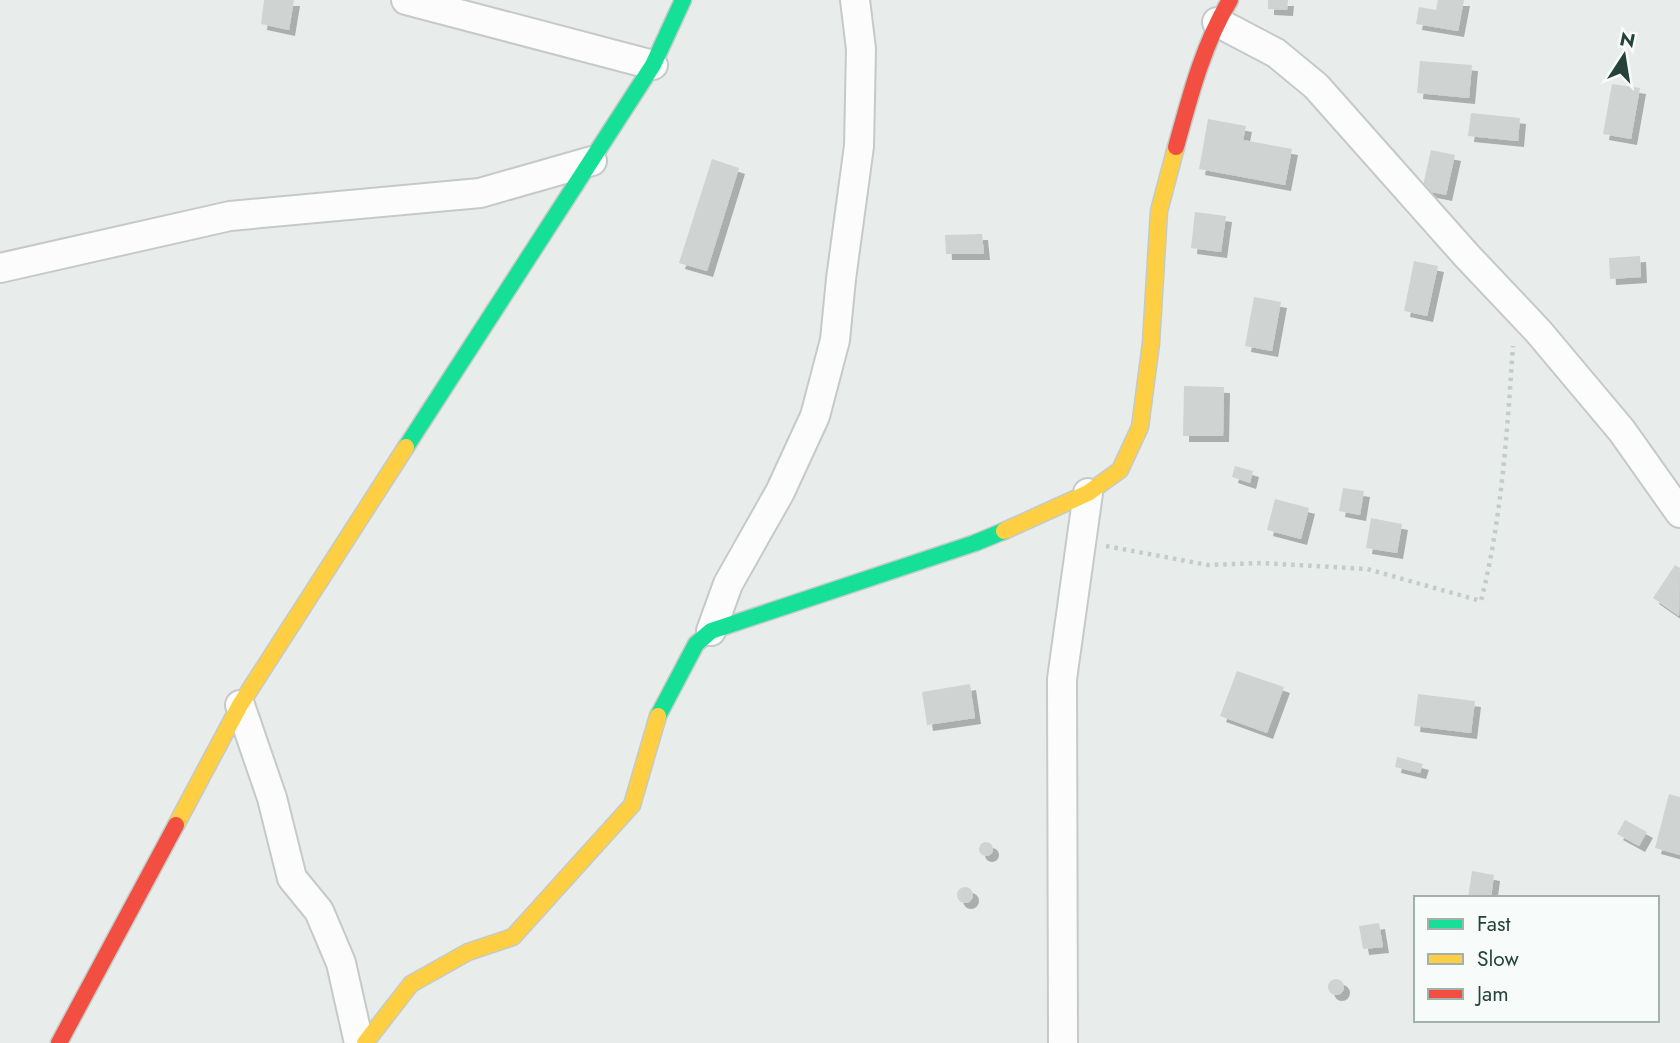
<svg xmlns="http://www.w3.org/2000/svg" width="1680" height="1043" viewBox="0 0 1680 1043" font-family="Jost,sans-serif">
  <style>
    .building { fill: #cfd4d2; filter: url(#shadow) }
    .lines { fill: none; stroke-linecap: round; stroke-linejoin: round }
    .street-casing { stroke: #c5cac8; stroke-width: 32 }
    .fast-casing { stroke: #c3cbc8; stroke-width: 19 }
    .slow-casing { stroke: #c3cbc8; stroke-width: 19 }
    .jam-casing { stroke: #c3cbc8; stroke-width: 19 }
    .path { stroke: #c3ccca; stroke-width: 4.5; stroke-dasharray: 3.5 5; stroke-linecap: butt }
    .street { stroke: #fcfcfc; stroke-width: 28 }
    .fast { stroke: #16e098; stroke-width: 16 }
    .slow { stroke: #ffcf43; stroke-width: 16 }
    .jam { stroke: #f24e42; stroke-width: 16 }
  </style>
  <defs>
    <filter id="shadow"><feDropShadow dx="6" dy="6" stdDeviation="0" flood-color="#0004"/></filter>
  </defs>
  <rect width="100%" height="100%" fill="#e8edeb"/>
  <!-- building -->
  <path class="building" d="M264,0H294L289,30L261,24Z
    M1268,0H1288L1287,10L1268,9Z
    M1438,0H1464L1458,31L1416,24L1419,7L1436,10Z
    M1420,61L1472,65L1469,98L1417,93Z
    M1612,84L1640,88L1631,139L1603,134Z
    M1471,113L1520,118L1518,141L1468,136Z
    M1208,119L1246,126L1243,140L1292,149L1285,185L1199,169Z
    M1431,150L1455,155L1446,195L1422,190Z
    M712,159L739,168L707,271L679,263Z
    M1195,212L1226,216L1221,252L1191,248Z
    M982,234L984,254H946L945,235Z
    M1640,256L1641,277L1610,279L1609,258Z
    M1414,261L1438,266L1427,316L1404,311Z
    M1254,297L1281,302L1272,351L1245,346Z
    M1184,386L1224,387L1223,436H1183Z
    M1235,466L1253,471L1250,483L1232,477Z
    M1343,488L1364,491L1360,515L1339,511Z
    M1275,499L1309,508L1301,539L1267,530Z
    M1371,518L1402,524L1397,553L1366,548Z
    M1675,565L1680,568L1679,616L1653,598Z
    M1237,671L1284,687L1267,733L1220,716Z
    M970,684L975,718L927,725L922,692Z
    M1418,694L1475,701L1471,733L1414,726Z
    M1397,757L1423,764L1420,773L1395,767Z
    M1669,794L1680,797V855L1655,848Z
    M1625,820L1647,832L1639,846L1617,834Z
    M979 849a7 7 0 1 1 14 0a7 7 0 1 1-14 0Z
    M1472,871L1494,875L1491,898H1468Z
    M957 895a8 8 0 1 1 16 0a8 8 0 1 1-16 0Z
    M1379,923L1383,947L1363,949L1359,926Z
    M1328 987a8 8 0 1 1 16 0a8 8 0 1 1-16 0Z"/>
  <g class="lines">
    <!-- street casing -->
    <g class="street-casing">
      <path id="street" d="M406,0L653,65
        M1217,22L1276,53L1316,86L1467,256L1538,331L1622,431L1680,513
        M0,268L230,216L480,193L592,161
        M711,631L728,584L780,492L815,416L835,340L841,279L859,146L861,49L855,0
        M240,705L272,798L292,878L319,911L341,963L359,1043
        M1063,1043L1062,679L1088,493"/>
    </g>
    <!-- fast casing -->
    <g class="fast-casing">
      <path id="fast" d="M406,447L653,65L683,0
        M658,716L696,644L711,631L975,543L1004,531"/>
    </g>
    <!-- slow casing -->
    <g class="slow-casing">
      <path id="slow" d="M1004,531L1088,493L1120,470L1140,427L1151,343L1159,211L1176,147
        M176,825L240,705L406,447
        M365,1043L411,984L468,952L513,937L632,805L658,716"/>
    </g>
    <!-- jam casing -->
    <g class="jam-casing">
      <path id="jam" d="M1176,147C1190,96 1203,45 1230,0
        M59,1043L176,825"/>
    </g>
    <!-- path -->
    <path class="path" d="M1106,546L1208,565L1262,563L1367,569L1481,601C1502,518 1507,432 1513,346"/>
    <!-- street -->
    <use href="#street" class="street"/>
    <!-- fast -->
    <use href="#fast" class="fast"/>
    <!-- slow -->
    <use href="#slow" class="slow"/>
    <!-- jam -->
    <use href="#jam" class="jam"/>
  </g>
  <!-- legend -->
  <rect x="1414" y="896" width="245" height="126" fill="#f7fbf9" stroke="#a3b1ad" stroke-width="2"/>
  <rect x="1428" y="919" width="35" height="10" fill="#16e098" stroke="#a3b1ad" stroke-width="2"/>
  <text x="1477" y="931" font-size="21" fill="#24423a">Fast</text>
  <rect x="1428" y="954" width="35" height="10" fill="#ffcf43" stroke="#a3b1ad" stroke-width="2"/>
  <text x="1477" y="966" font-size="21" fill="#24423a">Slow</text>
  <rect x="1428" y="989" width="35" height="10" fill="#f24e42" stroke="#a3b1ad" stroke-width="2"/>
  <text x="1477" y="1001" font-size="21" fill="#24423a">Jam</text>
  <!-- north arrow -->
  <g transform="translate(1624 56) rotate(12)" stroke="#f7fbf9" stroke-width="5" paint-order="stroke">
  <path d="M0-5L12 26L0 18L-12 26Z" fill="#24423a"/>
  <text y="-10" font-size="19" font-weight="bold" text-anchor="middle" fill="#24423a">N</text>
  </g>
</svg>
